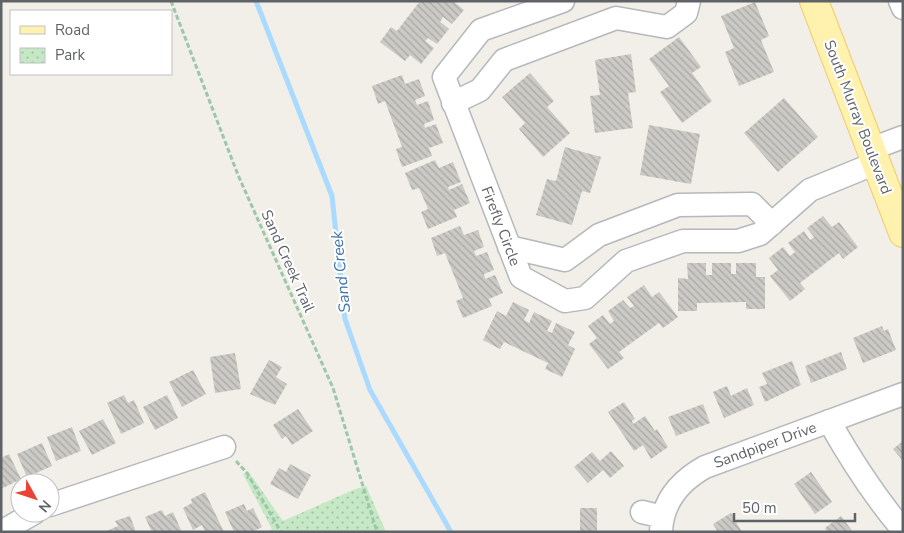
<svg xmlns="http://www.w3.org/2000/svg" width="904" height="533" viewBox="0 0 904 533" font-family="'Nunito Sans',sans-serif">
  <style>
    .park { fill: url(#park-dots) }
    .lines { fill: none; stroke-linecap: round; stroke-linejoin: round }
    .stream { stroke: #aadaff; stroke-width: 5 }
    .building { fill: url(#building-back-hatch) }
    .minor-casing { stroke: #b5b8bc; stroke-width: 25 }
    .major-casing { stroke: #f2c960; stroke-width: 30 }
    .path { stroke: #9cc7a9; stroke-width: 3; stroke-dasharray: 5 2.5; stroke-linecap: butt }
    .minor { stroke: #fff; stroke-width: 22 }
    .major { stroke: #fff2af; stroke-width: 28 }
    .labels { text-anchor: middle; stroke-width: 4; stroke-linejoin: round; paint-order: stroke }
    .street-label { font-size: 15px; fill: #5f6368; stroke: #fff }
    .water-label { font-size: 16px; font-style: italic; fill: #4174aa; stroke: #fff }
  </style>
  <defs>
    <pattern id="park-dots" width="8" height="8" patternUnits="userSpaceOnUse" patternTransform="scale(1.25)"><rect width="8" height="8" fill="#c5e8c5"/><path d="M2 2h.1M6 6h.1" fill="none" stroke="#a3c0a4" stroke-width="1.8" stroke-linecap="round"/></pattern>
    <pattern id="building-back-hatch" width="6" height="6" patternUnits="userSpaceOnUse" patternTransform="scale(1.25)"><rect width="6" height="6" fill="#cccac5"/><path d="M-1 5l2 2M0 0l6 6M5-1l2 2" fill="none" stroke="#a9a8a4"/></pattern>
  </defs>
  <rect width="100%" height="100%" fill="#f1efe8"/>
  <!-- park -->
  <path class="park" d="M248,471L283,521L353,490L366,486L386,532H267L272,529L243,474Z"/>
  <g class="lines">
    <!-- stream -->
    <path class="stream" d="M256,1L332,196L345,319L370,390L451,532"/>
  </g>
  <!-- building -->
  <path class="building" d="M420,1H453L464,10L452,24L443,17L440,22L449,29L437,44L428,38L425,41L434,48L421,64L410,55L405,61L380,42L391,27L397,31Z
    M755,2L769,36L761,40L774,72L739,86L725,52L734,48L721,16Z
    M679,37L701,67L692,73L712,101L682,123L660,92L669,86L649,59Z
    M631,54L636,92L628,93L633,128L595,133L590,96L600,95L595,60Z
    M530,73L554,101L547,107L570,133L543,157L519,129L525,123L502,97Z
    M402,75L405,84L419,79L425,96L415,100L417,105L428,101L434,120L424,124L425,128L436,124L443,143L429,148L432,156L402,167L396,149L402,147L385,101L378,104L372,86Z
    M784,98L818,137L778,172L744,133Z
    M649,125L700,134L691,184L640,175Z
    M565,147L601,157L590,193L582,191L572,225L536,215L547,179L556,181Z
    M435,160L439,168L453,162L461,182L448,187L449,190L462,184L470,203L454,210L457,217L428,229L421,212L428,209L419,188L412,190L405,173Z
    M823,216L832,227L839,222L858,247L843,259L839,253L800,283L805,289L790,301L770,276L778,270L769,258L783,247L790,256L795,252L788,243L804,231L810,240L814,237L807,228Z
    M460,226L464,235L478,230L484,247L474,251L476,256L487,252L494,270L484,274L485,279L495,275L503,293L489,299L492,306L463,318L456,301L463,298L445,253L437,256L431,238Z
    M687,263H706V275H712V263H731V274H736V263H756V277H765V309H746V302L697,303V311H678V278L688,279Z
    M644,285L652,297L659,292L678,317L663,328L659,323L619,352L624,358L608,369L589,344L597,338L588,326L603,315L610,324L614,321L608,311L623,300L630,308L634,306L627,297Z
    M513,302L529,310L524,320L529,323L534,312L552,321L547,331L552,333L556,323L575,332L568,345L575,349L562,377L545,369L548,363L504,342L500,349L483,340L497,311L506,316Z
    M882,326L884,331L888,329L896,350L863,363L853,338Z
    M841,352L847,369L811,383L805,366Z
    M235,353L241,389L215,393L210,357Z
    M269,360L282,367L276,377L287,384L275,405L250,394Z
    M792,361L801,385L765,402L759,387L767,384L762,373Z
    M193,370L206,394L182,407L169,382Z
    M727,386L731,396L747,388L754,405L724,418L713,392Z
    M124,395L128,403L134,400L144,423L121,434L107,403Z
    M167,395L178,418L155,430L143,407Z
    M624,402L635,419L632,421L633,424L645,416L655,431L657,429L668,447L651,459L643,445L634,451L608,412Z
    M703,404L710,423L676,436L668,417Z
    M298,409L313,431L292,445L286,436L282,439L273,425Z
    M103,419L116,443L92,455L79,431Z
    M72,427L81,451L56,461L47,437Z
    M903,441V461L893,449Z
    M42,443L52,466L27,477L17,454Z
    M611,451L624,466L610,478L603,470L588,483L574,467L592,452L600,461Z
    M9,454L21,479L1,489V458Z
    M290,464L311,475L298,499L270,484L279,468L286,472Z
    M811,472L832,502L815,514L794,484Z
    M205,492L224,532H205L202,525L193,530L183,508L192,503L191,499Z
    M244,504L247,511L253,508L262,527L252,532H234L225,512Z
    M580,508H597V531H580Z
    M162,510L165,516L173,512L182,532H152L145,517Z
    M731,513L742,532H718L713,524Z
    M130,516L136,532H104L118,526L115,521Z
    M841,516L853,532H827L825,528Z"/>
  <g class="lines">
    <!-- minor casing -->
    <g class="minor-casing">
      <path id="minor" d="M563,1L481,30L444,77L521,277L565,301L585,298L626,261L683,241H738L760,234L810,190L876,163
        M900,1L903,8
        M453,103L480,90L504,60L616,18L667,27L686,13L689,1
        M871,149L903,137
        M509,247L565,260L599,235L678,205L752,204L772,224
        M829,421C851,460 874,496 903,530
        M50,505L224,447
        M642,512L663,517
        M1,532L34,513
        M661,532C662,502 680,481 705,467L903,394"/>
    </g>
    <!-- major casing -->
    <g class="major-casing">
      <path id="major" d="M814,1L903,233"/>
    </g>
    <!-- path -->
    <path class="path" d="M171,1L238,175L333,388L377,532
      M236,461L247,473L281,532"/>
    <!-- minor -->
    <use href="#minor" class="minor"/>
    <!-- major -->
    <use href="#major" class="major"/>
  </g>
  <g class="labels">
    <!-- street labels -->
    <g class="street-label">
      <text transform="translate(858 117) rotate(69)" y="5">South Murray Boulevard</text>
      <text transform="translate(501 226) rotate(69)" y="5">Firefly Circle</text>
      <text transform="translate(288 261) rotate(66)" y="5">Sand Creek Trail</text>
      <text transform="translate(765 445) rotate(-20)" y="5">Sandpiper Drive</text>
    </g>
    <!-- water labels -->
    <g class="water-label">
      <text transform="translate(340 272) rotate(-96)" y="6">Sand Creek</text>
    </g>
  </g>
  <!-- border -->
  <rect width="904" height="533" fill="none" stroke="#5f6368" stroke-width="5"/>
  <!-- legend -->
  <rect x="10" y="10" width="162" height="65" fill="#ffffff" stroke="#bfc1c3"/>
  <rect x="20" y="26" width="25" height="8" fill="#fff2af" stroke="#bfc1c3"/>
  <text x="55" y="35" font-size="15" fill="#5f6368">Road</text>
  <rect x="20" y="48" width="25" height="15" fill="url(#park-dots)" stroke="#bfc1c3"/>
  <text x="55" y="60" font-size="15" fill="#5f6368">Park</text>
  <!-- north arrow -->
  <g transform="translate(35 498) rotate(130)"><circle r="24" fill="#ffffff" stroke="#bfc1c3"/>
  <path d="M0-4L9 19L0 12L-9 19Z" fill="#ea4335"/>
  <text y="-8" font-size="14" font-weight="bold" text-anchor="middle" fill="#5f6368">N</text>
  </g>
  <!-- scale -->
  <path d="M734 513v8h121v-8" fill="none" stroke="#5f6368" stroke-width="2.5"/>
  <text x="742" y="513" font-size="15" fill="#5f6368" stroke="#ffffff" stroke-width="4" paint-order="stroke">50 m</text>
</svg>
